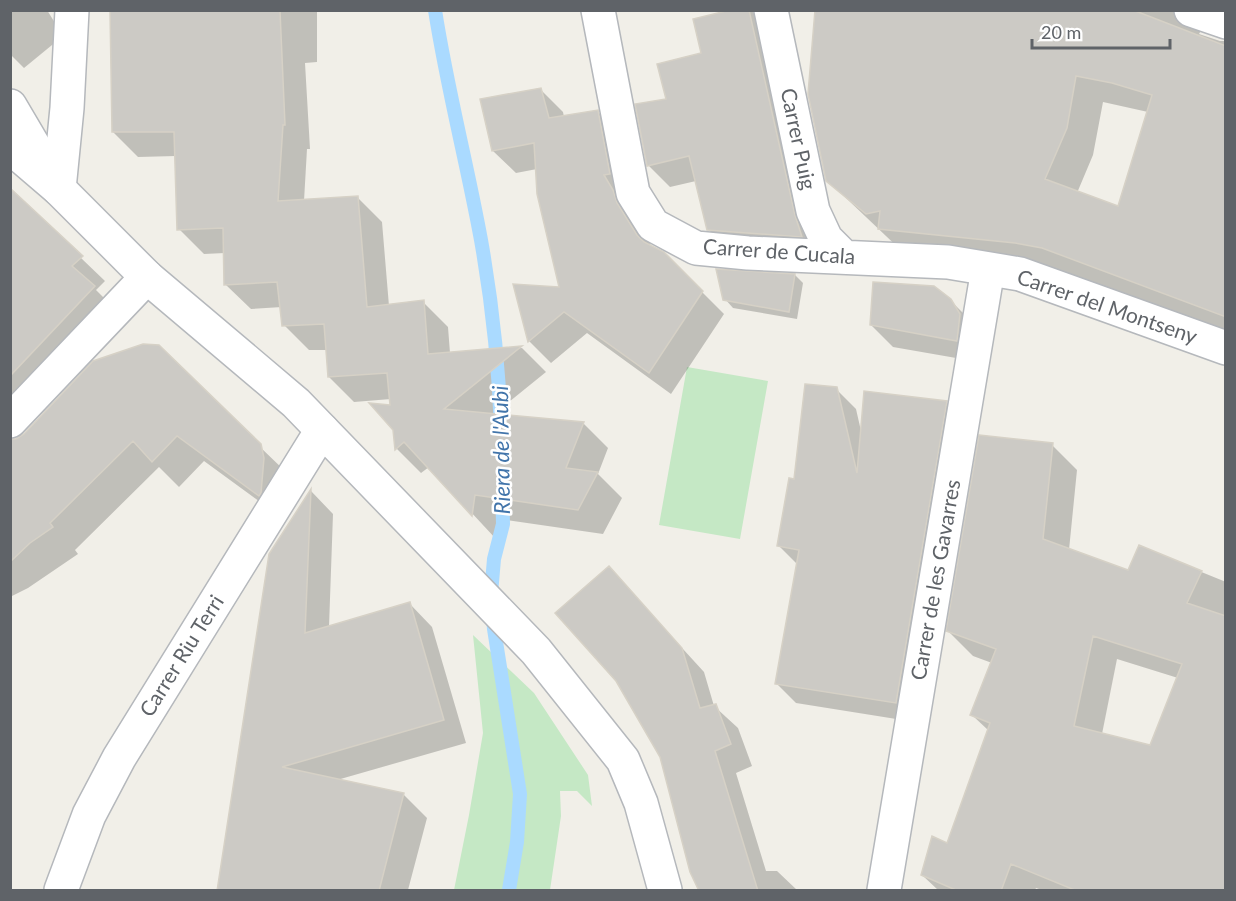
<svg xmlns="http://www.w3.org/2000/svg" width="1236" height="901" viewBox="0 0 1236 901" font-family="Lato,sans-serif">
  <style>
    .green { fill: #c5e8c5 }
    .shadow { fill: #0003; fill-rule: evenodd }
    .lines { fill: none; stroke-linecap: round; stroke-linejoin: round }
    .stream { stroke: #aadaff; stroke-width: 14 }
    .building { fill: #cccac5; stroke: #d6d1c6; stroke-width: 1.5; fill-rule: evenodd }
    .minor-casing { stroke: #b5b8bc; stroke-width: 36 }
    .tertiary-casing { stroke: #b5b8bc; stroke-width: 36 }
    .minor { stroke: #fff; stroke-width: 33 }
    .tertiary { stroke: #fff; stroke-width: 33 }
    .labels { text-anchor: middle; stroke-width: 5; stroke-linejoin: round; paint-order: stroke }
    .street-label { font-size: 21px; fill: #5f6368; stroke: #fff }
    .water-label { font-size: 22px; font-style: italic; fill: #4174aa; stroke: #fff }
  </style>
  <rect width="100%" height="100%" fill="#f1efe8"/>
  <!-- green -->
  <path class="green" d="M687,367L768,381L740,539L659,525Z
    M473,635L534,693L588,775L592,806L577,791H560L561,816L550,890H454L469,815L483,733Z"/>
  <!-- shadow -->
  <path class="shadow" d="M10,10H47L63,36L24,68L10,54Z
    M111,10H317V62L305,63L310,149H307L304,201L357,197L382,222L389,306L423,302L448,327L450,353L522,348L546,372L493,415L583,423L608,448L598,474L622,498L603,534L499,519L496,539L429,467L421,473L397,449L391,399L354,402L329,377L327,350H309L284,325L282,307L251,309L226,285L225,253L204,254L179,229L176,156L138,157L113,132Z
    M736,10H751L770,30L816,238L730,252L708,229L696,181L670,187L648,165L668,100Z
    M816,10H1226L1206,22L1199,34L1220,41H1226V333L906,255L827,180ZM1103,102L1148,112L1119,208L1077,193L1093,155Z
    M541,90L563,112L564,117L598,112L620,134L639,227L652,247L663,253L724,314L671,394L587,333L551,363L529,341L560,289L537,169L516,173L493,151Z
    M10,190L105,281L96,290L117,311L10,403Z
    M718,270L795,275L803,283L797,319L733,308L725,299Z
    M950,300L973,323L979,362L893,347L871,325Z
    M836,389L856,409L861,431L946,402L966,422L915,722L796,703L777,684L798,565L779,546L795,481Z
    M39,420L259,446L286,472L285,520L204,461L179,487L159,467L75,550L78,554L28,588L10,597V465Z
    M1052,445L1077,470L1069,550L1129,572L1140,547L1226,582V890H1042L1036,888L1035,890H938L922,875L948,845L989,731L972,715L992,663L973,656L948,631ZM1117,659L1178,678L1151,747L1102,734Z
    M311,491L333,514L329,627L409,603L432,627L466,743L337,780L404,795L427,818L408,890H218Z
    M609,568L704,672L714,706L738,728L752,766L736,773L766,871H777L797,890H701Z"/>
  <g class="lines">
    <!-- stream -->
    <path class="stream" d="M435,10C447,88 467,163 481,240C492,302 499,367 501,431
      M502,483L503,524L494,559L491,594L494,629L520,794L517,842L509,890"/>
  </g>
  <!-- building -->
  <path class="building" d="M110,10L280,11L285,125H283L278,201L358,196L367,307L424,300L428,354L522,346L444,409L584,422L566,468L598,472L578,510L475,495L472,516L404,442L395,450L393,430L369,403L390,405L387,373L328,377L324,324L282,326L277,282L224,285L223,228L177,230L174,132H112Z
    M730,10H749L795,215L802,237L707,230L689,156L647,166L635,104L666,99L657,64L701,53L693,19Z
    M815,10H1133L1226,46V317L1042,248L1015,243L878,229L880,211L866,214L826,181L808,94ZM1076,76L1112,83L1152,95L1118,206L1045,179L1067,128Z
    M541,88L549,118L598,110L610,174L604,175L613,190L617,203L637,235L644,242L664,252L703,291L649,373L564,312L528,342L513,284L559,287L537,194L534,143L492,151L480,99Z
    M10,188L83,256L72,266L95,286L10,376Z
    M716,269L795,274L789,312L723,300Z
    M873,282L934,286L951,299L960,314L957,341L870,325Z
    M143,344L159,345L261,444L264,458L261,493L259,496L177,436L152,462L133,441L50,523L53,527L30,543L10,562V439H16L24,434L93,361Z
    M805,384L837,387L857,473L864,391L947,401L896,703L775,684L799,550L777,546L789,478L794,479Z
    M979,435L1053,443L1043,539L1128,570L1139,545L1202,571L1187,603L1226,616V891H1077L1011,864L1001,891H958L921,875L932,836L947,843L990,723L970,715L996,649L946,631ZM1093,636L1182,664L1150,745L1074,726Z
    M311,489L305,633L410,602L444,720L282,767L404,793L379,891H217L269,554Z
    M609,566L682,648L700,708L716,704L731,744L715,751L758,891H699L690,872L660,757L616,681L555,613Z"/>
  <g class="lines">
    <!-- minor casing -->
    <g class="minor-casing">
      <path id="minor" d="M598,10L633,193L653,225L696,248L748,253L948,262L1020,274L1226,348
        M771,10L813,211L826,239L844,257
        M1191,10L1226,22
        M59,189L67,108L72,10
        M10,421L147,277
        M61,890L89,815L119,758L322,430
        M884,890L988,269"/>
    </g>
    <!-- tertiary casing -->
    <g class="tertiary-casing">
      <path id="tertiary" d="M10,106L46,167
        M10,147L59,189L147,277L296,403L536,651L623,760L641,803L665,890"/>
    </g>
    <!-- minor -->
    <use href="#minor" class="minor"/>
    <!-- tertiary -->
    <use href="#tertiary" class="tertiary"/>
  </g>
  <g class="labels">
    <!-- street labels -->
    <g class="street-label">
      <text transform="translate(798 139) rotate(78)" y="7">Carrer Puig</text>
      <text transform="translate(779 252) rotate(4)" y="7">Carrer de Cucala</text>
      <text transform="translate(1107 307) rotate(19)" y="7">Carrer del Montseny</text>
      <text transform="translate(936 580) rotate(-80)" y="7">Carrer de les Gavarres</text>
      <text transform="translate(182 656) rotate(-58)" y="7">Carrer Riu Terri</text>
    </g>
    <!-- water labels -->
    <g class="water-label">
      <text transform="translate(501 450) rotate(-91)" y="8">Riera de l'Aubi</text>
    </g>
  </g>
  <!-- border -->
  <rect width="1236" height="901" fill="none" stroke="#5f6368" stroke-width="24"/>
  <!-- scale -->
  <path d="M1032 39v9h138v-9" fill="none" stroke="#5f6368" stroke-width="3"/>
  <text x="1041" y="39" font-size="18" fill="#5f6368" stroke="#ffffff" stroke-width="4.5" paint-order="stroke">20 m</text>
</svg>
